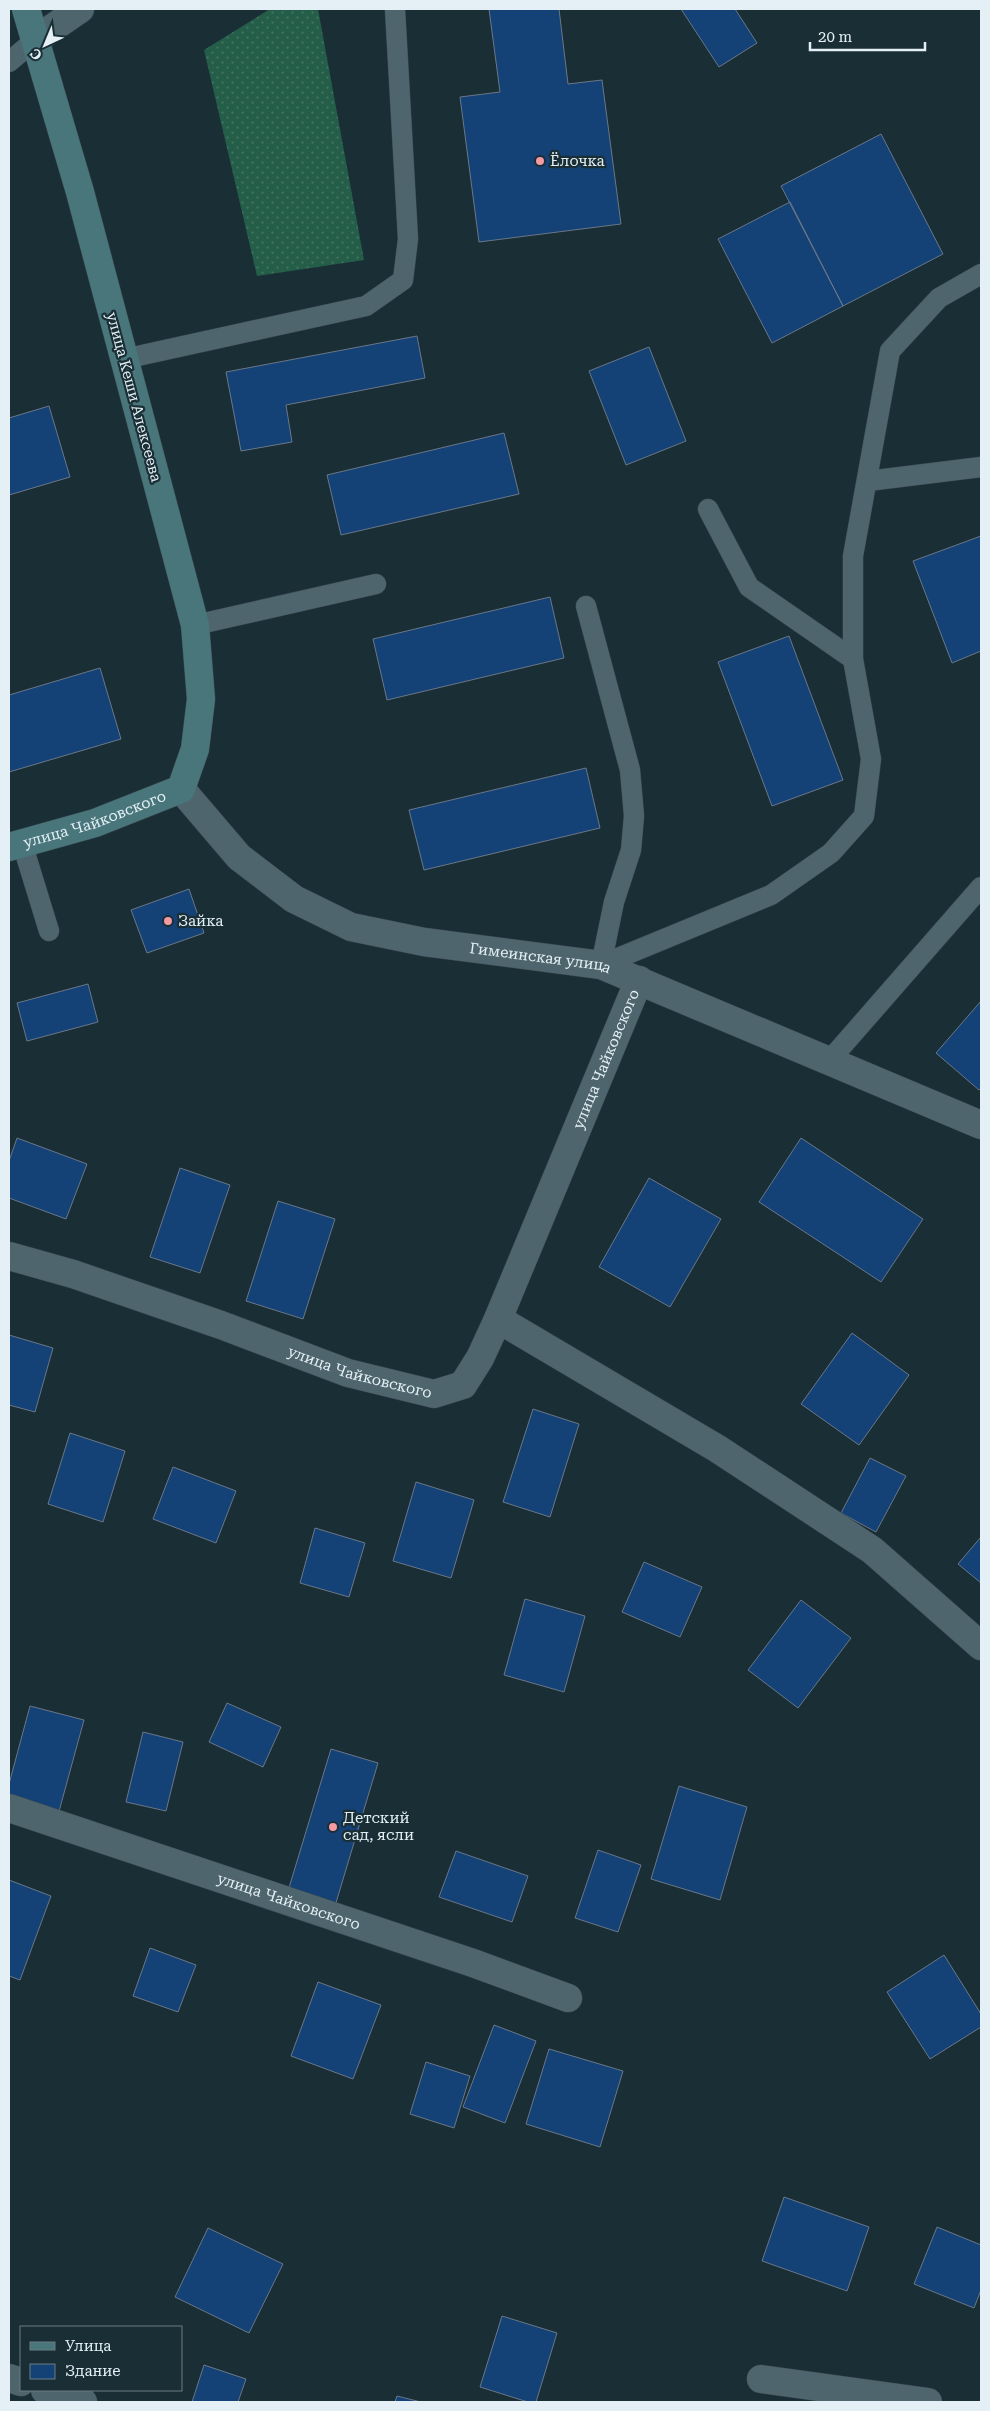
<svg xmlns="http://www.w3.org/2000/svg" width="990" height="2411" viewBox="0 0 990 2411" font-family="'Roboto Serif',serif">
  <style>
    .grass { fill: url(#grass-dots) }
    .building { fill: #144276; stroke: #6a7787 }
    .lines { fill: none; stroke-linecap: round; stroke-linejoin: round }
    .lane-casing { stroke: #3a4a51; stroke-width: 21 }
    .street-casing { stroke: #3a4a51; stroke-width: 29 }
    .secondary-casing { stroke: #3a4a51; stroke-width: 29 }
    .lane { stroke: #4f656d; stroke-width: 20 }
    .street { stroke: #4f656d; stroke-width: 28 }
    .secondary { stroke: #49767b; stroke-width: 28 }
    .poi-dot { fill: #f49aa3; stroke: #1a2e36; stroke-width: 2 }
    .labels { text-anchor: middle; stroke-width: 4.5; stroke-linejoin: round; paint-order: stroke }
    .poi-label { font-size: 15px; fill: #e4f0f5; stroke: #1a2e36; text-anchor: start }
    .street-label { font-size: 15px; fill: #e4f0f5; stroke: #1a2e36 }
  </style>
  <defs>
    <pattern id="grass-dots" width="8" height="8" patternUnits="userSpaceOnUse" patternTransform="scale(1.25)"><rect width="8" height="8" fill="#245e48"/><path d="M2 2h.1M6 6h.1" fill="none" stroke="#447563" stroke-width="1.8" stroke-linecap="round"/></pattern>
  </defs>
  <rect width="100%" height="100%" fill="#1a2e36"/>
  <!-- grass -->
  <path class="grass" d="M270,9H318L364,260L257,276L204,50Z"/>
  <!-- building -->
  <path class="building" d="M489,9H559L568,84L602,80L621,224L479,242L460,97L500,92Z
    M681,9H735L757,43L719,67Z
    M881,134L943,254L843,306L781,186Z
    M790,202L843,306L772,343L718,239Z
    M417,336L425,378L286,405L292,442L241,451L226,372Z
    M649,347L686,441L626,465L589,371Z
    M49,406L70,477L9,495V418Z
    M504,433L519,494L341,535L327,475Z
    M981,536V651L952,663L913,561Z
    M550,597L564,658L387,700L373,639Z
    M789,636L843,780L772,806L718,662Z
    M100,668L121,739L9,772V695Z
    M586,768L600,828L424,870L409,810Z
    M189,889L204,933L147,953L131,910Z
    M88,984L98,1022L27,1041L17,1003Z
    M981,1001V1088L979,1090L936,1053Z
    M17,1138L87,1164L66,1219L9,1198V1161Z
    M801,1138L923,1219L881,1282L759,1202Z
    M180,1168L230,1185L200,1273L150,1257Z
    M649,1178L721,1219L670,1307L599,1267Z
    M278,1201L335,1219L303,1319L246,1301Z
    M852,1333L909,1375L859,1445L801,1404Z
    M9,1335L53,1348L35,1412L9,1405Z
    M533,1409L579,1424L550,1517L503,1502Z
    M70,1433L125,1451L103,1522L48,1504Z
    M870,1458L906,1476L876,1532L841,1513Z
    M173,1467L236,1491L216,1543L153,1519Z
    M416,1482L474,1500L451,1578L393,1561Z
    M315,1528L365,1543L349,1597L300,1583Z
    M981,1537V1583L958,1564Z
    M644,1562L702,1587L680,1637L622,1612Z
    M525,1599L585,1616L564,1692L504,1675Z
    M801,1600L851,1638L798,1708L748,1670Z
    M227,1703L281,1727L263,1767L209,1742Z
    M30,1706L84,1720L58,1815L9,1801V1784Z
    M143,1732L183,1742L166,1811L126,1802Z
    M331,1749L378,1763L335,1906L288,1891Z
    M679,1786L747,1807L720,1900L651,1879Z
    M598,1850L641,1865L618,1932L575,1918Z
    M456,1851L528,1876L512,1922L439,1897Z
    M9,1880L51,1896L20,1980L9,1976Z
    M150,1948L196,1965L178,2012L133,1996Z
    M944,1955L981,2014V2027L930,2059L887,1992Z
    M318,1982L381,2005L353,2079L291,2056Z
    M494,2025L536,2041L505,2123L463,2107Z
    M549,2049L623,2071L600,2147L526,2124Z
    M426,2062L470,2076L454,2128L410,2114Z
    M784,2197L869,2227L847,2291L762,2261Z
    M937,2227L981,2245V2290L974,2308L914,2284Z
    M208,2228L283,2264L249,2333L175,2297Z
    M502,2316L557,2333L536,2402H528L480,2387Z
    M204,2365L246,2379L238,2402H192Z
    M397,2396L421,2402H395Z"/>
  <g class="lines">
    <!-- lane casing -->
    <g class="lane-casing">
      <path id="lane" d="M9,62L35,40
        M124,359L366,306L403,280L408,239L395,9
        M868,481L981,467
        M708,509L749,587L853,659
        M586,606L630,770L634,816L631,850L614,902L601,965L771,895L831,853L864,816L871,759L853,659V556L890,351L939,298L981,274
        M195,625L376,584
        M22,843L49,931
        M829,1061L981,887"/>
    </g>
    <!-- street casing -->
    <g class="street-casing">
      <g id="street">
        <path d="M35,40L80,9"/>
        <path id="s1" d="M181,789L239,857L294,899L351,927L424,942L601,965L981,1125"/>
        <path id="s2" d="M9,1256L73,1274L221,1325L348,1373L434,1394L463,1385L480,1358L498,1319L639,980"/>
        <path d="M498,1319L718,1449L872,1550L981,1646"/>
        <path id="s3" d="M9,1808L473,1963L568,1998"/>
        <path d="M9,2378L21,2382"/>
        <path d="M761,2379L928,2402"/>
        <path d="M45,2390L83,2402"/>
      </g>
    </g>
    <!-- secondary casing -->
    <g class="secondary-casing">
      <g id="secondary">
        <path id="s4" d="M9,847L95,823L181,789L195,749L201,699L195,625L80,192L26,9"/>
      </g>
    </g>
    <!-- lane -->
    <use href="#lane" class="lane"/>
    <!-- street -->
    <use href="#street" class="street"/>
    <!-- secondary -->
    <use href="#secondary" class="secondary"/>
  </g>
  <!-- markers -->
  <g class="poi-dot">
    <circle cx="540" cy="161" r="5"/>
    <circle cx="168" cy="921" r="5"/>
    <circle cx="333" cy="1827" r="5"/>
  </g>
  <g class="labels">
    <!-- poi labels -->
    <g class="poi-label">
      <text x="550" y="166">Ёлочка</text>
      <text x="178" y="926">Зайка</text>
      <text x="343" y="1823">Детский<tspan x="343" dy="17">сад, ясли</tspan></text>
    </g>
    <!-- street labels -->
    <g class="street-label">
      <text transform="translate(134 397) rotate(75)" y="5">улица Кеши Алексеева</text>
      <text dy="5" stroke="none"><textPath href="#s4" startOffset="90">улица Чайковского</textPath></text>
      <text dy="5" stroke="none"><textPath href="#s1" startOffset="414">Гимеинская улица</textPath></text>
      <text dy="5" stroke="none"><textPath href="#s2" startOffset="834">улица Чайковского</textPath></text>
      <text dy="5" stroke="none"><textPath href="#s2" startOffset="370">улица Чайковского</textPath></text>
      <text dy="5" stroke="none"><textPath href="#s3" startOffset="295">улица Чайковского</textPath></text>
    </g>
  </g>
  <!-- border -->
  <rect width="990" height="2411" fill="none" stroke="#e4f0f5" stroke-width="20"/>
  <!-- legend -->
  <rect x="20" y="2326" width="162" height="65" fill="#1a2e36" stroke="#6b7c82"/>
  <rect x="30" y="2342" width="25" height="8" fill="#49767b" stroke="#6b7c82"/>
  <text x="65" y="2351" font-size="15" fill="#e4f0f5">Улица</text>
  <rect x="30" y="2364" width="25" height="15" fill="#144276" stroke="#6b7c82"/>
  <text x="65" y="2376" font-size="15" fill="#e4f0f5">Здание</text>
  <!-- north arrow -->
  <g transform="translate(45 45) rotate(224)" stroke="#1a2e36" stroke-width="4" paint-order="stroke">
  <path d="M0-4L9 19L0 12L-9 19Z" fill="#e4f0f5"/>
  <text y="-8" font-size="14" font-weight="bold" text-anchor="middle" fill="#e4f0f5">С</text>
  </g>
  <!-- scale -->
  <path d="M810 42v8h115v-8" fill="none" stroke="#e4f0f5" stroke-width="2.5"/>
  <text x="818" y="42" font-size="15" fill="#e4f0f5" stroke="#1a2e36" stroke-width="4" paint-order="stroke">20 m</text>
</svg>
